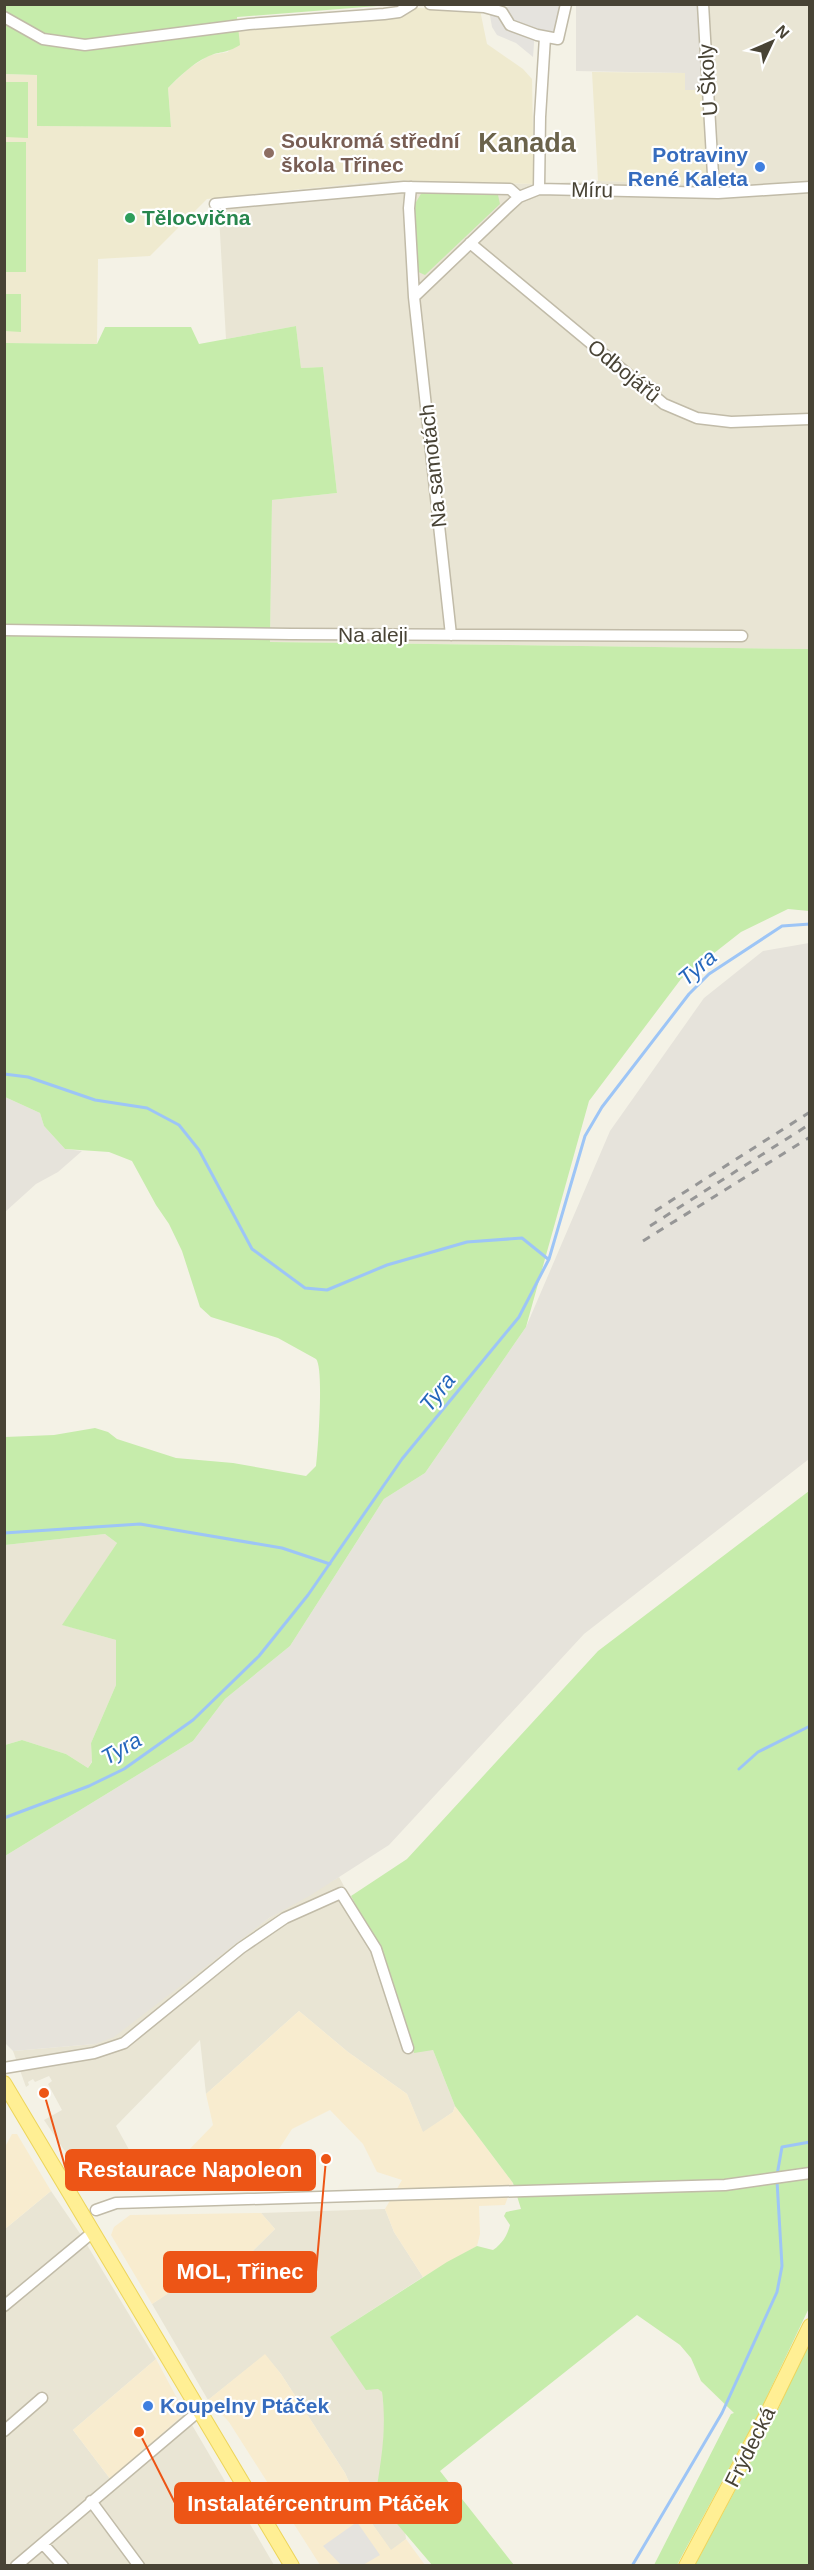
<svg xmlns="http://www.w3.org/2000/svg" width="814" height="2570" viewBox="0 0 814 2570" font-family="Arial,sans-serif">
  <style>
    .residential { fill: #e9e5d4 }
    .commercial { fill: #f8eccf }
    .industrial { fill: #e6e3db }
    .education { fill: #efeacf }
    .green { fill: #c6ecab }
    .parking { fill: #e5e3de }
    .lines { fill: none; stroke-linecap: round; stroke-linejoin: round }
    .stream { stroke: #9dc5f6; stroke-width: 3 }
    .minor-casing { stroke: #c1bba8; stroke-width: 13 }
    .major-casing { stroke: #edd55b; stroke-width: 16 }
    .minor { stroke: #fff; stroke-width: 10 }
    .major { stroke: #ffef94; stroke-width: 14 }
    .rail { stroke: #969696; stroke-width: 3; stroke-dasharray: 8 8; stroke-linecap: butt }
    .education-dot { fill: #8d6e63; stroke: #fff; stroke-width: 2 }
    .shop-dot { fill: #3f7fe0; stroke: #fff; stroke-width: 2 }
    .leisure-dot { fill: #2e9e5b; stroke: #fff; stroke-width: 2 }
    .labels { text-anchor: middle; stroke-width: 4.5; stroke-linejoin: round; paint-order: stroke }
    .street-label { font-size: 21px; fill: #484335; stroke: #fff }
    .education-label { font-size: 21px; font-weight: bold; fill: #785e54; stroke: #fff; text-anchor: start }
    .shop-label { font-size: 21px; font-weight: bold; fill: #366cbe; stroke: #fff; text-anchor: end }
    .leisure-label { font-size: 21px; font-weight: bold; fill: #27864d; stroke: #fff; text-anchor: start }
    .water-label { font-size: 22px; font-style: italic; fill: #2567bc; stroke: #fff }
    .district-label { font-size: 27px; font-weight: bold; fill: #6b634b; stroke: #fff }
    .leader { fill: none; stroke: #ed5516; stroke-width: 2 }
    .callout-dot { fill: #ed5516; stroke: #fff; stroke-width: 2 }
    .callout { fill: #ed5516; stroke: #ed5516; stroke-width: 2 }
    .callout-label { font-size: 22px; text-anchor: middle; font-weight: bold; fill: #fff }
  </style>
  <rect width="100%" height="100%" fill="#f4f2e6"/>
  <!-- residential -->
  <path class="residential" d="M699,5H809V649L270,642L272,500L337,493L323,367L301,368L296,326L226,339L218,198L389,180L534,184L598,181L708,183Z
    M105,1534L117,1543L63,1625L116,1640V1685L91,1743L92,1761L88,1768L66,1754L22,1740L5,1745V1545Z
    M339,1877L433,2050L455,2106L453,2112L423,2133L407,2094L348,2052L299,2011L206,2094L200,2040L116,2126L138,2166V2174L145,2185L91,2190L44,2120L62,2110L48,2084L52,2081L49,2076L35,2082L33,2079L28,2082L29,2085L26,2087L13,2051L95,2044L269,1918Z
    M51,2191L81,2235L156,2359L73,2430L111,2480L185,2413L274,2565L5,2566V2229Z
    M385,2209L394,2232L423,2277L330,2337L382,2392L385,2416L382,2460L375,2498L405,2531L406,2539L391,2551L361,2508L345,2473L281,2374L265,2355L208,2400L152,2304L204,2269L217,2286L275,2229L261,2213Z"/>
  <!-- commercial -->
  <path class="commercial" d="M299,2011L348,2052L407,2094L423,2132L453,2112L455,2106L513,2183L505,2205L479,2206L480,2234L477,2246L423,2277L394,2232L385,2209L402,2180L377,2172L363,2144L330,2110L292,2129L268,2166L249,2183L154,2186L213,2125L206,2094Z
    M12,2134H17L51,2191L5,2229V2147Z
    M261,2213L275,2229L217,2286L204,2270L152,2304L111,2235L114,2227L130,2215Z
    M265,2354L281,2374L345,2473L361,2508L391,2550L406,2539L425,2565H320L229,2422L208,2400Z
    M156,2359L185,2413L111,2480L73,2430Z"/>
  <!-- industrial -->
  <path class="industrial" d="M576,5H699L705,90H685L684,73L576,71Z
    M809,943V1459L584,1634L389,1845L311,1895L269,1918L114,2037L95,2044L13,2051L5,2043V1856L193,1741L225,1699L290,1646L384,1499L425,1473L526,1327L610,1131L704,998L763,951Z
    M5,1097L40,1113L44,1126L65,1149L82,1151L58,1172L36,1184L5,1212Z"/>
  <!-- education -->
  <path class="education" d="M415,8L480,10L487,44L523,69L532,79L534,184L389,180L207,199L150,256L98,259L97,344L5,343V74L37,75L38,126L171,127L168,88L189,68L210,55L228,52L238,28L399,17Z
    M592,72L685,73V90H705L711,180L708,184L598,181Z"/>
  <!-- green -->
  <path class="green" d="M5,5H390L237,17L240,45C226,54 218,51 207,57C192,64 180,76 168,88L171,127L37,126V75L5,74Z
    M5,82H28V138L5,137Z
    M5,142H26V272H5Z
    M422,192L498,195L500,204L425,275L414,270L412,209Z
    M5,294H21V332L5,331Z
    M296,326L301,368L323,367L337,493L272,500L270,642L809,649V911L788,909L741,932L681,979L589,1101L526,1327L425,1473L384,1499L290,1646L225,1699L193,1741L5,1856V1745L22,1740L66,1754L88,1768L92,1762L91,1743L116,1685V1640L62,1625L117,1543L105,1534L5,1545V1437L54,1435L95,1428L108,1432L117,1439L176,1458L233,1463L306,1476L316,1466C318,1450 324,1367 316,1359L278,1338L211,1317L200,1307L182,1251L169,1224L156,1205L132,1161L109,1152L65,1149L44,1126L40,1113L5,1097V343L97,344L105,327H191L199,344Z
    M809,1491V2308L759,2413L677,2565H654L731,2414L734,2413L701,2381L691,2358L680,2345L637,2315L440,2471L514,2565H432L375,2498C381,2462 387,2428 382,2392L378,2389L366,2390L330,2337L447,2262L477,2246L493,2250C502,2244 507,2236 510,2225L504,2216L506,2212L521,2209L513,2183L455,2106L433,2050L414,2053L383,1957L351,1896L407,1859L598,1651Z
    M809,2343V2565H695L773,2420Z"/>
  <!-- parking -->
  <path class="parking" d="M522,4L564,5L552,35L535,30L533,57L516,43L497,35L492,27L489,10Z
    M357,2522L380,2555L363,2565H341L323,2546Z"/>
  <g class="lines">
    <!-- stream -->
    <path class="stream" d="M4,1074L28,1077L95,1100L147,1108L179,1125L199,1150L252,1249L305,1288L327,1290L387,1265L467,1242L522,1238L548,1259
      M4,1533L140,1524L282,1548L330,1564
      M739,1769L758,1752L810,1726
      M4,1818L89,1786L124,1769L193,1720L259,1656L308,1595L402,1459L519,1317L549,1259L585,1136L602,1107L689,994L709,974L782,926L810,924
      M777,2175L782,2147L810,2142
      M632,2566L722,2413L777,2292L782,2266L777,2181"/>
    <!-- minor casing -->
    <g class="minor-casing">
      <path id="minor" d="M430,4L484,7L502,12L510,25L537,35L558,39L566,4
        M703,4L714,192
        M4,17L43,39L85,45L249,24L384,14L399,12L412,4
        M411,187L409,208L414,297L451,635
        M539,189L540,117L545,37
        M215,204L404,187L510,189L519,197
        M470,243L664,404L697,418L731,422L810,419
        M414,297L507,208L519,197L539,189L718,193L810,187
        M4,630L291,634L742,636
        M4,2068L94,2053L124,2043L241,1948L285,1918L341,1893L376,1949L408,2048
        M96,2210L116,2203L725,2185L810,2173
        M4,2306L93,2232
        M4,2431L42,2398
        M91,2501L139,2566
        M43,2544L63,2566
        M16,2566L199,2411"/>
    </g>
    <!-- major casing -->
    <g class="major-casing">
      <path id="major" d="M4,2083L292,2566
        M686,2566L766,2416L810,2326"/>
    </g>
    <!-- minor -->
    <use href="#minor" class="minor"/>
    <!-- major -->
    <use href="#major" class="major"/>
    <!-- rail -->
    <path class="rail" d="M655,1211L810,1112
      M650,1226L810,1124
      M643,1241L810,1137"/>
  </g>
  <!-- markers -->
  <circle class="education-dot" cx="269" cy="153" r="6"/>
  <g class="shop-dot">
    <circle cx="760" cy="167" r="6"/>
    <circle cx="148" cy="2406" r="6"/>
  </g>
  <circle class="leisure-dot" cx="130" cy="218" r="6"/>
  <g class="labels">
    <!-- street labels -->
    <g class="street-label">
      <text transform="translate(708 80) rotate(-94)" y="7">U Školy</text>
      <text transform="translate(592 190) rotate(1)" y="7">Míru</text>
      <text transform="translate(624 371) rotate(39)" y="7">Odbojářů</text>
      <text transform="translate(433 466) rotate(-96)" y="7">Na samotách</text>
      <text x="373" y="642">Na aleji</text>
      <text transform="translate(750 2447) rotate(-63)" y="7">Frýdecká</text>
    </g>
    <!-- education labels -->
    <g class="education-label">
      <text x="281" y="148">Soukromá střední<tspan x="281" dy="24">škola Třinec</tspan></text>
    </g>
    <!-- shop labels -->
    <g class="shop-label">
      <text x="748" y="162">Potraviny<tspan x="748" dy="24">René Kaleta</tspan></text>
      <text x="160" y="2413" text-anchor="start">Koupelny Ptáček</text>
    </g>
    <!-- leisure labels -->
    <g class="leisure-label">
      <text x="142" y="225">Tělocvična</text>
    </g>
    <!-- water labels -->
    <g class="water-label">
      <text transform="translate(697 967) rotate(-41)" y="8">Tyra</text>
      <text transform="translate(437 1392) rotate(-51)" y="8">Tyra</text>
      <text transform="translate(121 1748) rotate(-30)" y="8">Tyra</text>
    </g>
    <!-- district labels -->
    <g class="district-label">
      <text x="527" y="152">Kanada</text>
    </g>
  </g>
  <!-- callouts -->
  <path class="leader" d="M44 2093L66 2170M326 2159L316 2272M139 2432L175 2503"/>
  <g class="callout-dot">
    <circle cx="44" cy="2093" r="6"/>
    <circle cx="326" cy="2159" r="6"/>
    <circle cx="139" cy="2432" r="6"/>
  </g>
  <g class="callout">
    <rect x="66" y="2150" width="249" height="40" rx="6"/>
    <rect x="164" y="2252" width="152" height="40" rx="6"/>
    <rect x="175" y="2483" width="286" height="40" rx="6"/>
  </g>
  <g class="callout-label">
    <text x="190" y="2177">Restaurace Napoleon</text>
    <text x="240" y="2279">MOL, Třinec</text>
    <text x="318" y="2511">Instalatércentrum Ptáček</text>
  </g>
  <!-- border -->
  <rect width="814" height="2570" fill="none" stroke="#484335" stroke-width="12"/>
  <!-- north arrow -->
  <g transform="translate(772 42) rotate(46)" stroke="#ffffff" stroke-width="4.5" paint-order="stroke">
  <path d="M0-4.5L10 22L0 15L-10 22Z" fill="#484335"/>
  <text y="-9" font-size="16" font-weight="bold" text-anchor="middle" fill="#484335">N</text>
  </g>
</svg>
